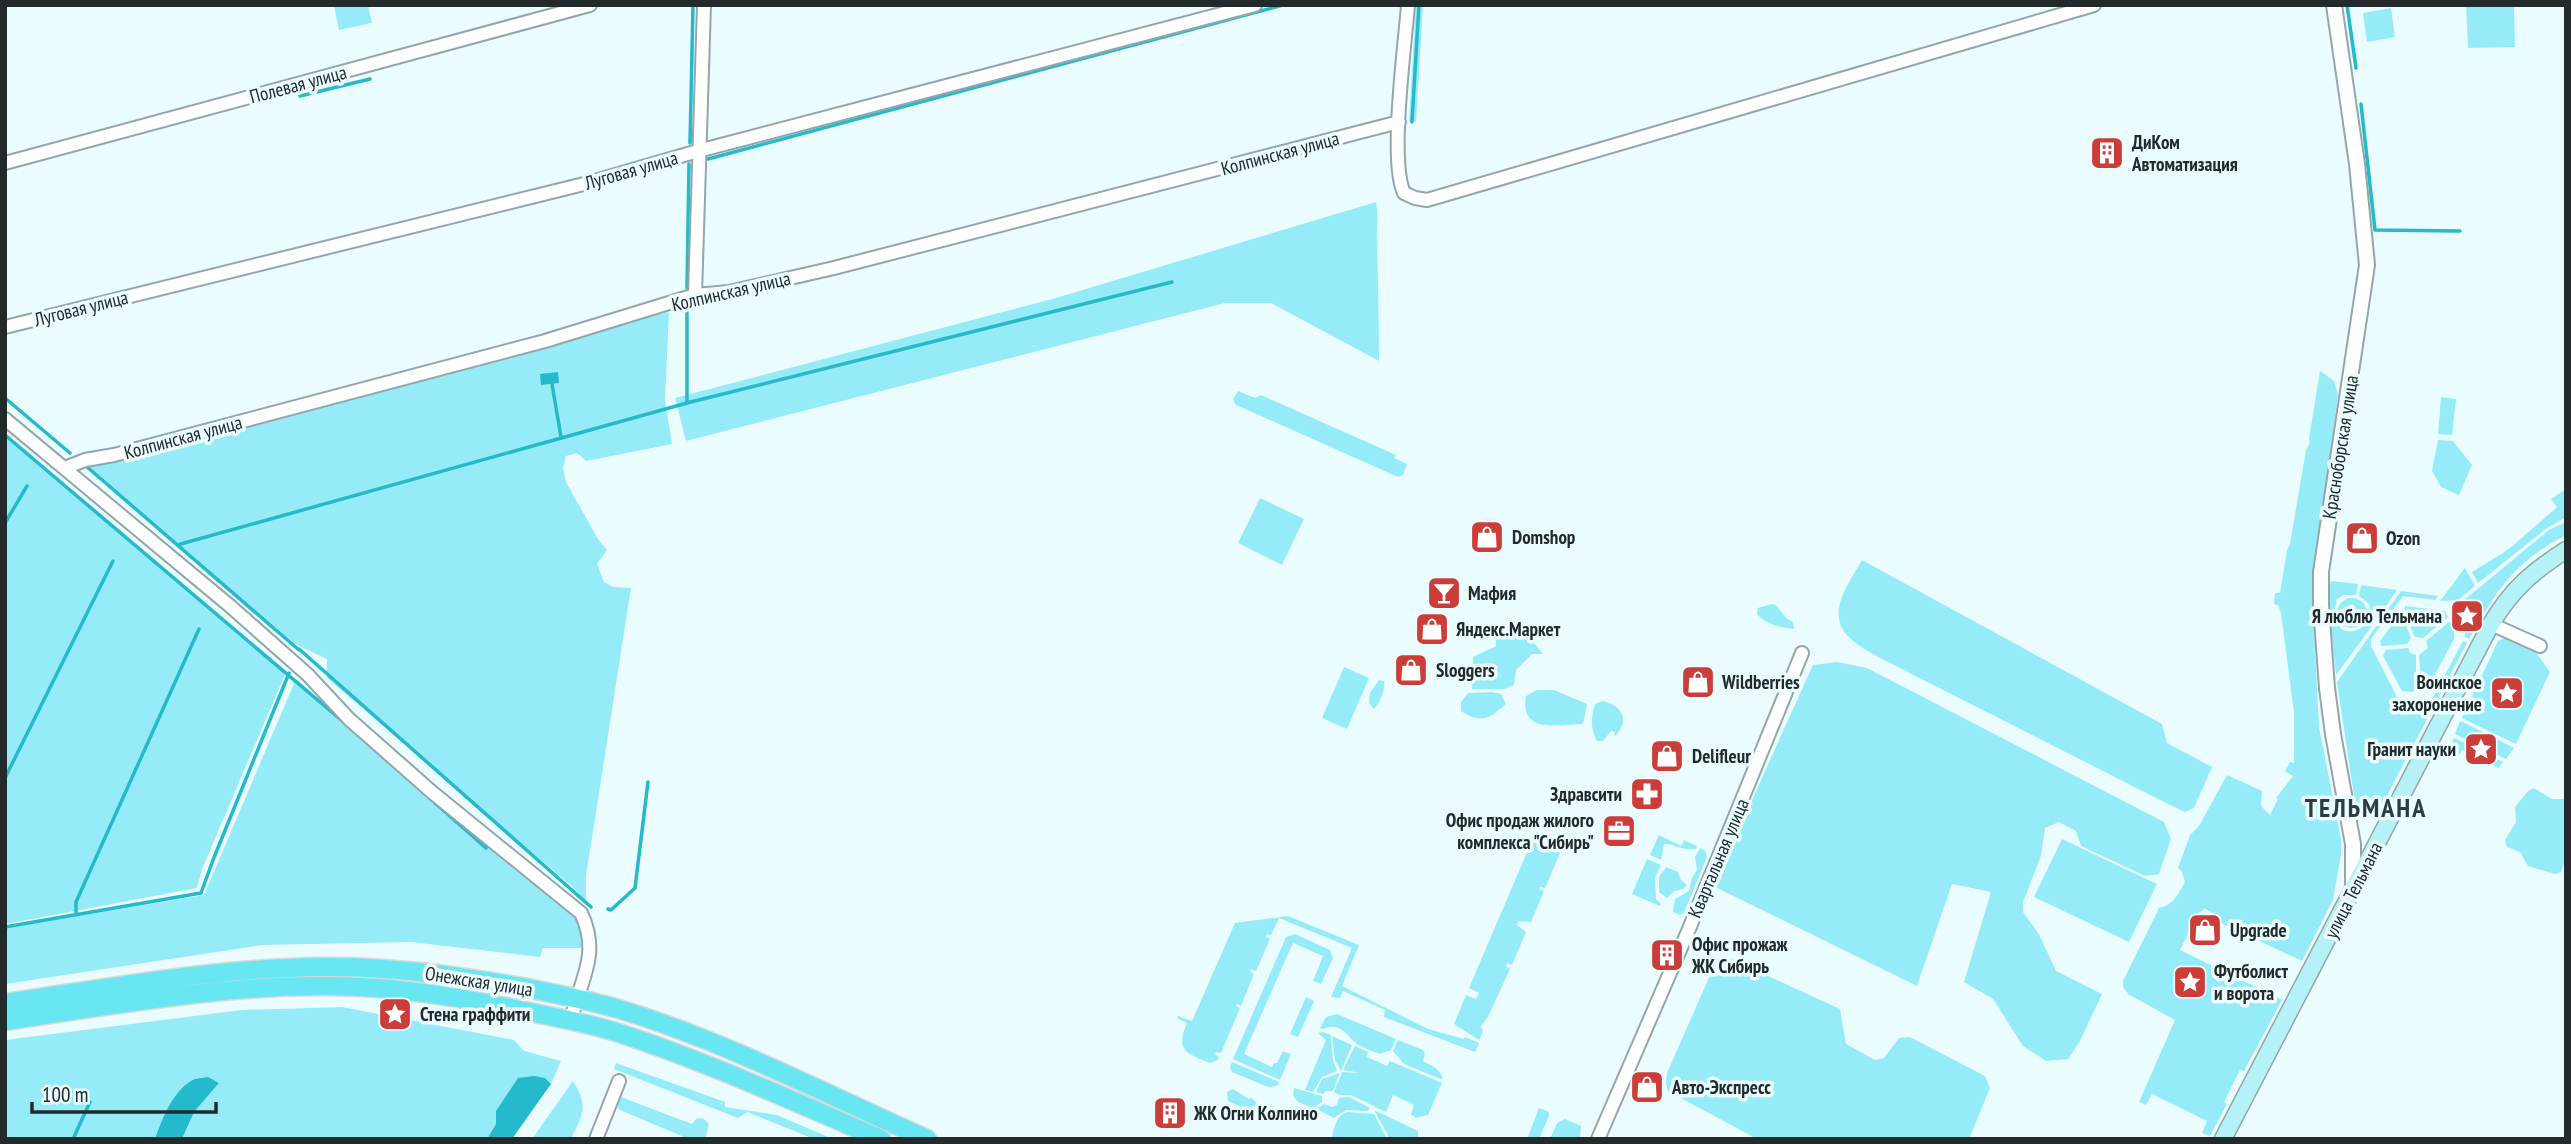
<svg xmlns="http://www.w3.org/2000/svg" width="2571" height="1144" viewBox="0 0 2571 1144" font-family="'PT Sans Narrow',sans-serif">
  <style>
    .green { fill: #95ecf8 }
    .water { fill: #24bacb }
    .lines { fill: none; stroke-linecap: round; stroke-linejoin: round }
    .stream { stroke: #24bacb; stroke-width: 3.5 }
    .minor-casing { stroke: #93a7aa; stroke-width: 16 }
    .tertiary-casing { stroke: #93a7aa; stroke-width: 18 }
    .secondary-casing { stroke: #93a7aa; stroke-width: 19 }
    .primary-casing { stroke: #d7d9d9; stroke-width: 21 }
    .minor { stroke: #fff; stroke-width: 12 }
    .tertiary { stroke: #fff; stroke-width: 14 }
    .secondary { stroke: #b4f2f8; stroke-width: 16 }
    .primary { stroke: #68e6f1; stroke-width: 18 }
    .labels { text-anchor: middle; stroke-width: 7; stroke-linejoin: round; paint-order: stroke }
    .street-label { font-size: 19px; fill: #222a2b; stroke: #ebfcff }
    .poi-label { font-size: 19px; font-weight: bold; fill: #222a2b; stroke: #ebfcff; text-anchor: start }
    .district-label { font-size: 26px; font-weight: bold; letter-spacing: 2px; fill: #2b3d3f; stroke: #ebfcff }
  </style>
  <rect width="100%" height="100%" fill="#ebfcff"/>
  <!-- green -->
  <path class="green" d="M339,5H368L372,23L339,30L334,6Z
    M1416,5H1423L1416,122L1409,121Z
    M2466,5H2514L2515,47L2468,48Z
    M2391,8L2395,37L2367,42L2363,13Z
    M1376,202C1379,217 1376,230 1377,245C1378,284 1379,322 1379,361L1271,303H1225L686,441L675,398L1056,298Z
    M669,312L665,400L672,444L586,461L577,453L566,456L563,468L566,482L598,539L607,550L597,564L604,582L613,587L631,588L586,876V902L574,888L327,678V659L295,644L86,464Z
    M2320,371L2334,381L2338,394L2312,592L2319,727L2341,839V854L2333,900L2302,961L2219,922L2221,917L2205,909L2198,913L2180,950L2282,1000L2244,1071L2240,1070L2224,1102L2227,1104L2210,1136L2202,1133L2207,1121L2152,1094L2146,1105L2139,1102L2175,1020L2128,994L2123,987V981L2159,908C2174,905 2178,894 2185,882L2182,872L2178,868L2190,835L2199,826L2227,775L2262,791L2261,806L2270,815L2278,799L2276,798L2293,776L2285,771L2290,762L2294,763V713L2281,613L2278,605L2274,604L2275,593H2280L2287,550L2290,544L2306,450L2310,443L2309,438Z
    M1238,391L1255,398L1261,395L1396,455L1394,458L1407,464L1403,475L1398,477L1236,405L1233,399Z
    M2441,397L2456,399L2452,435L2438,434Z
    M5,436L286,672L202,869L197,888L5,924Z
    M2438,440L2453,441L2472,465L2459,495L2441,487L2432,471Z
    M2566,489V517L2547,528L2478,583L2472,572L2509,549L2557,507L2551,499Z
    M1260,498L1304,519L1282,565L1238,543Z
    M2566,522V535C2513,563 2498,589 2469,639L2465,637L2463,601L2549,530Z
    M1862,560L2162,724L2167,743L2212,767L2194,808L2185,812L2170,805L1880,658C1871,653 1860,647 1852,640C1823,616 1848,585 1862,560Z
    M2465,568L2475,586L2458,600L2440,601Z
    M2331,581L2358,584L2356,595H2344L2337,599L2334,615L2341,629C2350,634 2360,631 2367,622L2372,626L2336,675C2335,657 2325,593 2331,581Z
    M2361,585L2397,590L2374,623L2369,619C2372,605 2370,604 2359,596Z
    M2401,591L2438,596L2435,600L2403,596L2371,639V646L2398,699L2431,701L2463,641L2467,643L2379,811L2367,818L2356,809L2337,682Z
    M2337 613a15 15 0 1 1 30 0a15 15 0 1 1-30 0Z
    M1772,604L1776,605L1786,618L1793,622L1794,629C1782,628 1765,624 1757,614L1758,608Z
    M2405,606L2445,611L2448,617L2423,638L2415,637L2404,611Z
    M2398,617H2403L2411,638L2407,644L2381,646L2380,641Z
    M2450,621L2454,624V639L2426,691L2422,692L2419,655L2428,648L2426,641Z
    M1517,622L1531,630L1532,640L1543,654H1532L1516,670L1514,685L1504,689H1472L1473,657L1496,646L1495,633Z
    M2506,637L2535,651L2550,672L2516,744L2462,718L2498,641Z
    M2408,648L2410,653L2416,655V688L2413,692L2402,691L2383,656L2386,650Z
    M1837,662L1867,668L2164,822L2171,839L2159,874L2145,876L2081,846L2076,831L2059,822L2045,828L2041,856L2023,902V912L2039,934L2056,971L2102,994L2080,1041L2068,1059L2046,1061L2023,1046L1993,999L1964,982L1991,892L1952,884L1917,986L1713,886L1813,665Z
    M1344,667L1369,678L1347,729L1322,718Z
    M296,679L434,798L581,919L586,948H543L540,957L411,942L262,945L5,984V928L204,895Z
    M1379,680L1384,681C1386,689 1380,703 1374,709L1369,703L1370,693Z
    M1537,690H1554L1587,704L1583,724C1560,724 1519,735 1526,696Z
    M1492,692L1501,694L1506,704C1489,719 1481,724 1461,711V702L1468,693Z
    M1603,701C1624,706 1630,722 1614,737L1615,732L1611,731L1603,741H1597C1590,728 1591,718 1595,704Z
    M2460,721L2463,722L2514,748L2506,759L2490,751L2492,744L2477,736L2473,743L2455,734Z
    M2454,738L2471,746L2470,751L2485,759L2488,754L2503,762L2499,768L2462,750L2456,761L2451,744Z
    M2534,788L2552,799H2566L2564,864L2561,872L2555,874L2528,866L2520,852L2507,847L2505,840L2516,822L2515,807L2528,791Z
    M1538,832L1564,844L1545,888L1540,887L1539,889L1544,891L1531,922L1519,921L1517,925L1526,932L1512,965L1507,963L1506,966L1510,969L1488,1017L1481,1026L1483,1032L1479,1040L1454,1024L1466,995L1476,999L1479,993L1469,988L1534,836Z
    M1659,835L1681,846L1684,840L1697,846L1696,849C1681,851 1674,843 1664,844L1661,860L1650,855Z
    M2062,839L2157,884L2129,942L2034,897Z
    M1700,848L1705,851L1707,857L1684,913L1680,915L1673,912L1675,899L1689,891L1692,878L1697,870L1695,857Z
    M1647,859L1661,865L1655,878L1656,899L1661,904L1660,906L1632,894Z
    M1666,867L1678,872L1681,880L1687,885L1683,889L1674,891L1667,898L1659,892V877Z
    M1288,916L1359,945L1342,986L1428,1029L1464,1039L1465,1037L1479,1043L1475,1052L1384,1017L1385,1010L1343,991L1340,998L1331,997L1352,948L1279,918L1271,935L1267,934L1266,937L1270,939L1256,971L1251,969L1250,972L1254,974L1241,1006L1237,1004L1236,1006L1240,1008L1221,1053L1216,1052L1215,1054L1219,1057L1218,1060L1210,1063C1186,1053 1175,1051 1187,1023L1177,1018L1178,1016L1192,1021L1235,923Z
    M1295,934L1330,950L1333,958L1321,984L1313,981L1323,956L1293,943L1244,1054L1272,1067L1274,1063H1277L1283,1051L1291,1054L1280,1080L1233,1059L1286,937Z
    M1731,959L1840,1009L1846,1044L1875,1060L1884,1058L1899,1038L1910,1037L1985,1076L1990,1088L1969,1139H1757L1668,1091L1666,1083L1667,1073L1715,964L1723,960Z
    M1306,997L1314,1001L1298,1037L1290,1034Z
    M342,1007L514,1040L524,1051L561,1061L551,1084L544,1078L496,1111V1124L487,1139H182L194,1112L219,1083C185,1064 164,1113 155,1139H5V1040L242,1010Z
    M1337,1014L1396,1039L1391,1050L1380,1054C1373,1051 1363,1048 1357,1044C1347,1036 1340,1021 1324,1029L1320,1028L1326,1017Z
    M1323,1032L1331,1035L1333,1060L1337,1071L1322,1077L1313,1092L1305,1090L1326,1040L1318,1033Z
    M1332,1036L1352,1045L1341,1071L1335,1060Z
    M1398,1040L1423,1050L1425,1054L1423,1061C1432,1066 1441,1069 1443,1080L1404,1064L1393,1051Z
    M1355,1046L1368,1052L1367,1057L1387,1066L1390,1061L1442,1083L1428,1115L1416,1118L1411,1114L1414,1105L1393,1095L1386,1112L1351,1095H1339L1334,1092L1342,1072L1361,1073L1343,1070Z
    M1232,1062L1279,1082L1277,1086L1268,1087L1232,1072L1230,1067Z
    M616,1063L725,1102V1107L777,1115L833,1139H814L747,1112L738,1118L614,1069Z
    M1340,1073L1333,1091H1326L1323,1094L1316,1092L1322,1079Z
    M573,1081C589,1108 583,1113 571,1139H532Z
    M1294,1088L1322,1096V1102L1313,1108L1298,1102L1293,1096Z
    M1233,1089L1249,1099L1251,1097L1258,1104L1256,1109L1251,1111L1228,1101L1227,1092Z
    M621,1097L692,1124L697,1118L704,1119L709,1124L705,1139H689L620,1110L616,1105L618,1098Z
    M1349,1097L1370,1108L1368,1111L1346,1110L1334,1118L1316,1109L1324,1104L1332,1107L1337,1105L1339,1098Z
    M1539,1108L1549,1112V1116L1539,1139H1527Z
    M1374,1110L1418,1131V1139H1390Z
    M1347,1112L1374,1114L1387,1139H1332C1333,1129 1337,1115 1347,1112Z
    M1565,1119L1581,1126L1580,1139H1550L1557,1123Z"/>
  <!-- water -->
  <path class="water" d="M558,372L559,383L541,385L540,374Z
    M534,1076L545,1078L551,1084L512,1139H487L496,1124V1111L518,1078Z
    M208,1077L219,1083L194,1112L182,1139H155C162,1119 172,1093 191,1081C195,1078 203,1078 208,1077Z"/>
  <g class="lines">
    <!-- stream -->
    <path class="stream" d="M2347,5L2356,68
      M300,96L370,79
      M2361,104L2375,230L2460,231
      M1412,122L1419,5
      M690,143L693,5
      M708,159L1283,5
      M687,288L689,164
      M552,384L561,437
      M5,398L70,453
      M687,403V309
      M5,435L340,719
      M86,466L299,650
      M5,523L27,486
      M177,545L687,403L1172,282
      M299,649L591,907
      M5,778L113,561
      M435,803L486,848
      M608,909L611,910L635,888L648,782
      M76,915V902L199,629
      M5,927L201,893L213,860L289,673
      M73,1139L90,1102"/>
    <!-- minor casing -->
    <g class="minor-casing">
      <path id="minor" d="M1408,5C1405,45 1389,161 1404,193L1415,198L1427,200L2094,5
        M5,163L590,5
        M695,295L704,5
        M5,327L588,183L698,151L1255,5
        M5,419L230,606L308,675L349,719L433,793L581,913C601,955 580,980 571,1020
        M65,468L85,460L114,455L545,341L695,295L729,292L834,268L1399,122
        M2491,624L2540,646
        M596,1139L619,1081
        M1598,1139L1689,929L1802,653"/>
    </g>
    <!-- tertiary casing -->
    <g class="tertiary-casing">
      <path id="tertiary" d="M2334,5L2357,164L2367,265L2321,572V606L2327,688L2333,734L2353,844V888"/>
    </g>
    <!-- secondary casing -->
    <g class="secondary-casing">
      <path id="secondary" d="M2223,1139L2491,624C2512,589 2532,572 2566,550"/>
    </g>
    <!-- primary casing -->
    <g class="primary-casing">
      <path id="primary" d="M5,1003C110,988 215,968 321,967C387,966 451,975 516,986C552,993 589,1000 625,1011C726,1042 830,1096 927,1139
        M5,1021C128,1003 253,979 378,988C429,992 479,1001 529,1012C560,1018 592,1024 622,1034C710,1063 795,1102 881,1139"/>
    </g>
    <!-- minor -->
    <use href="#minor" class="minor"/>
    <!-- tertiary -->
    <use href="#tertiary" class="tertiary"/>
    <!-- secondary -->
    <use href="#secondary" class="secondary"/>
    <!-- primary -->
    <use href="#primary" class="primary"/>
  </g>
  <!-- icons -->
  <defs>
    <g id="building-square" transform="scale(1.75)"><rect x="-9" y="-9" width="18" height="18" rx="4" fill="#cb3d38" stroke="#ebfcff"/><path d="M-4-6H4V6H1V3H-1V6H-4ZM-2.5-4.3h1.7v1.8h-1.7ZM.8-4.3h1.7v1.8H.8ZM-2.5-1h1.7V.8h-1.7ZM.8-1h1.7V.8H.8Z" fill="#fff"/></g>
    <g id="shop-square" transform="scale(1.75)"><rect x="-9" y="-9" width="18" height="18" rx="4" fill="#cb3d38" stroke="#ebfcff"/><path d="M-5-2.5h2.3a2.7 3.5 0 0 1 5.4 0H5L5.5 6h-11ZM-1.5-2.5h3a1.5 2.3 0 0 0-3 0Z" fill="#fff"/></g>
    <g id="bar-square" transform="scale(1.75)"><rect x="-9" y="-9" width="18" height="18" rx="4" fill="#cb3d38" stroke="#ebfcff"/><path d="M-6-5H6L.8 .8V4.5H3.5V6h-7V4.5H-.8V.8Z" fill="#fff"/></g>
    <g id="sight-square" transform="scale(1.75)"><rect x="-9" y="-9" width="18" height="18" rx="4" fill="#cb3d38" stroke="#ebfcff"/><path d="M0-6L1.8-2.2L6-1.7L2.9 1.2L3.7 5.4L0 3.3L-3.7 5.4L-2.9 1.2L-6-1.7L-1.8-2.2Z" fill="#fff"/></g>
    <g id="pharmacy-square" transform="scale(1.75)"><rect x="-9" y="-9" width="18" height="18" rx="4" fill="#cb3d38" stroke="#ebfcff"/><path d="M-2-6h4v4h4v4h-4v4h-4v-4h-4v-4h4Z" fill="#fff"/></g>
    <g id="office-square" transform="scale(1.75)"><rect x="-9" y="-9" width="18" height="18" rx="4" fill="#cb3d38" stroke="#ebfcff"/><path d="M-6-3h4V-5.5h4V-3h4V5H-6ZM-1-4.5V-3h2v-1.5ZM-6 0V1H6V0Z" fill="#fff"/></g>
  </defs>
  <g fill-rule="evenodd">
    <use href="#building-square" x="2107" y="153"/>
    <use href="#shop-square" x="1487" y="537"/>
    <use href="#shop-square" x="2362" y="538"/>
    <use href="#bar-square" x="1444" y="593"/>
    <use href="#sight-square" x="2467" y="616"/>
    <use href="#shop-square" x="1432" y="629"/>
    <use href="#shop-square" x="1411" y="670"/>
    <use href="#shop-square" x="1698" y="682"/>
    <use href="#sight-square" x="2507" y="693"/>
    <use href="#sight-square" x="2481" y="749"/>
    <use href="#shop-square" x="1667" y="756"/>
    <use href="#pharmacy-square" x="1647" y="794"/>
    <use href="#office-square" x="1619" y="831"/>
    <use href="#shop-square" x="2205" y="930"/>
    <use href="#building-square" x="1667" y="955"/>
    <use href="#sight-square" x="2190" y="982"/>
    <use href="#sight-square" x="395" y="1014"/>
    <use href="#shop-square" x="1647" y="1087"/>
    <use href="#building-square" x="1170" y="1113"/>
  </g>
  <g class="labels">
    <!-- street labels -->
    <g class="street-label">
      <text transform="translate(298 84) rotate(-15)" y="7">Полевая улица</text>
      <text transform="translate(1280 153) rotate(-15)" y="7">Колпинская улица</text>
      <text transform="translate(631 170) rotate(-16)" y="7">Луговая улица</text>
      <text transform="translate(731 291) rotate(-13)" y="7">Колпинская улица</text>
      <text transform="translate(81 308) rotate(-14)" y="7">Луговая улица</text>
      <text transform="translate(183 437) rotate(-15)" y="7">Колпинская улица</text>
      <text transform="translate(2340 447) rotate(-81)" y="7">Красноборская улица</text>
      <text transform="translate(1718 858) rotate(-67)" y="7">Квартальная улица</text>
      <text transform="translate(2353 890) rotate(-63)" y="7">улица Тельмана</text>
      <text transform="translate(479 981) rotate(9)" y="7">Онежская улица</text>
    </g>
    <!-- poi labels -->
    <g class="poi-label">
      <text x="2132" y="149">ДиКом<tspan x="2132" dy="22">Автоматизация</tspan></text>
      <text x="1512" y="544">Domshop</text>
      <text x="2386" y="545">Ozon</text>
      <text x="1468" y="600">Мафия</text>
      <text x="2442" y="623" text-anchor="end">Я люблю Тельмана</text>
      <text x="1456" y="636">Яндекс.Маркет</text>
      <text x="1436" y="677">Sloggers</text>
      <text x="1722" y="689">Wildberries</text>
      <text x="2482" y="689" text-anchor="end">Воинское<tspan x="2482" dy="22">захоронение</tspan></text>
      <text x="2456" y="756" text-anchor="end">Гранит науки</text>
      <text x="1692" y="763">Delifleur</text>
      <text x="1622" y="801" text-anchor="end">Здравсити</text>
      <text x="1594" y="827" text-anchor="end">Офис продаж жилого<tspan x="1594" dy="22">комплекса "Сибирь"</tspan></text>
      <text x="2230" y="937">Upgrade</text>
      <text x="1692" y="951">Офис прожаж<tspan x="1692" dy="22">ЖК Сибирь</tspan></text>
      <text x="2214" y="978">Футболист<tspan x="2214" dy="22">и ворота</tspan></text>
      <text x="420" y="1021">Стена граффити</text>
      <text x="1672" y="1094">Авто-Экспресс</text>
      <text x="1194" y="1120">ЖК Огни Колпино</text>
    </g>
    <!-- district labels -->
    <g class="district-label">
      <text x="2366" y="817">ТЕЛЬМАНА</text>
    </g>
  </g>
  <!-- border -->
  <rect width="2571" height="1144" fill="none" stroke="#222a2b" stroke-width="14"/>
  <!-- scale -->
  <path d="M32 1102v10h184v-10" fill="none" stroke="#222a2b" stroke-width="3.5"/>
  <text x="42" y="1102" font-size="21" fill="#222a2b" stroke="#ebfcff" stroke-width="5" paint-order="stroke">100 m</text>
</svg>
